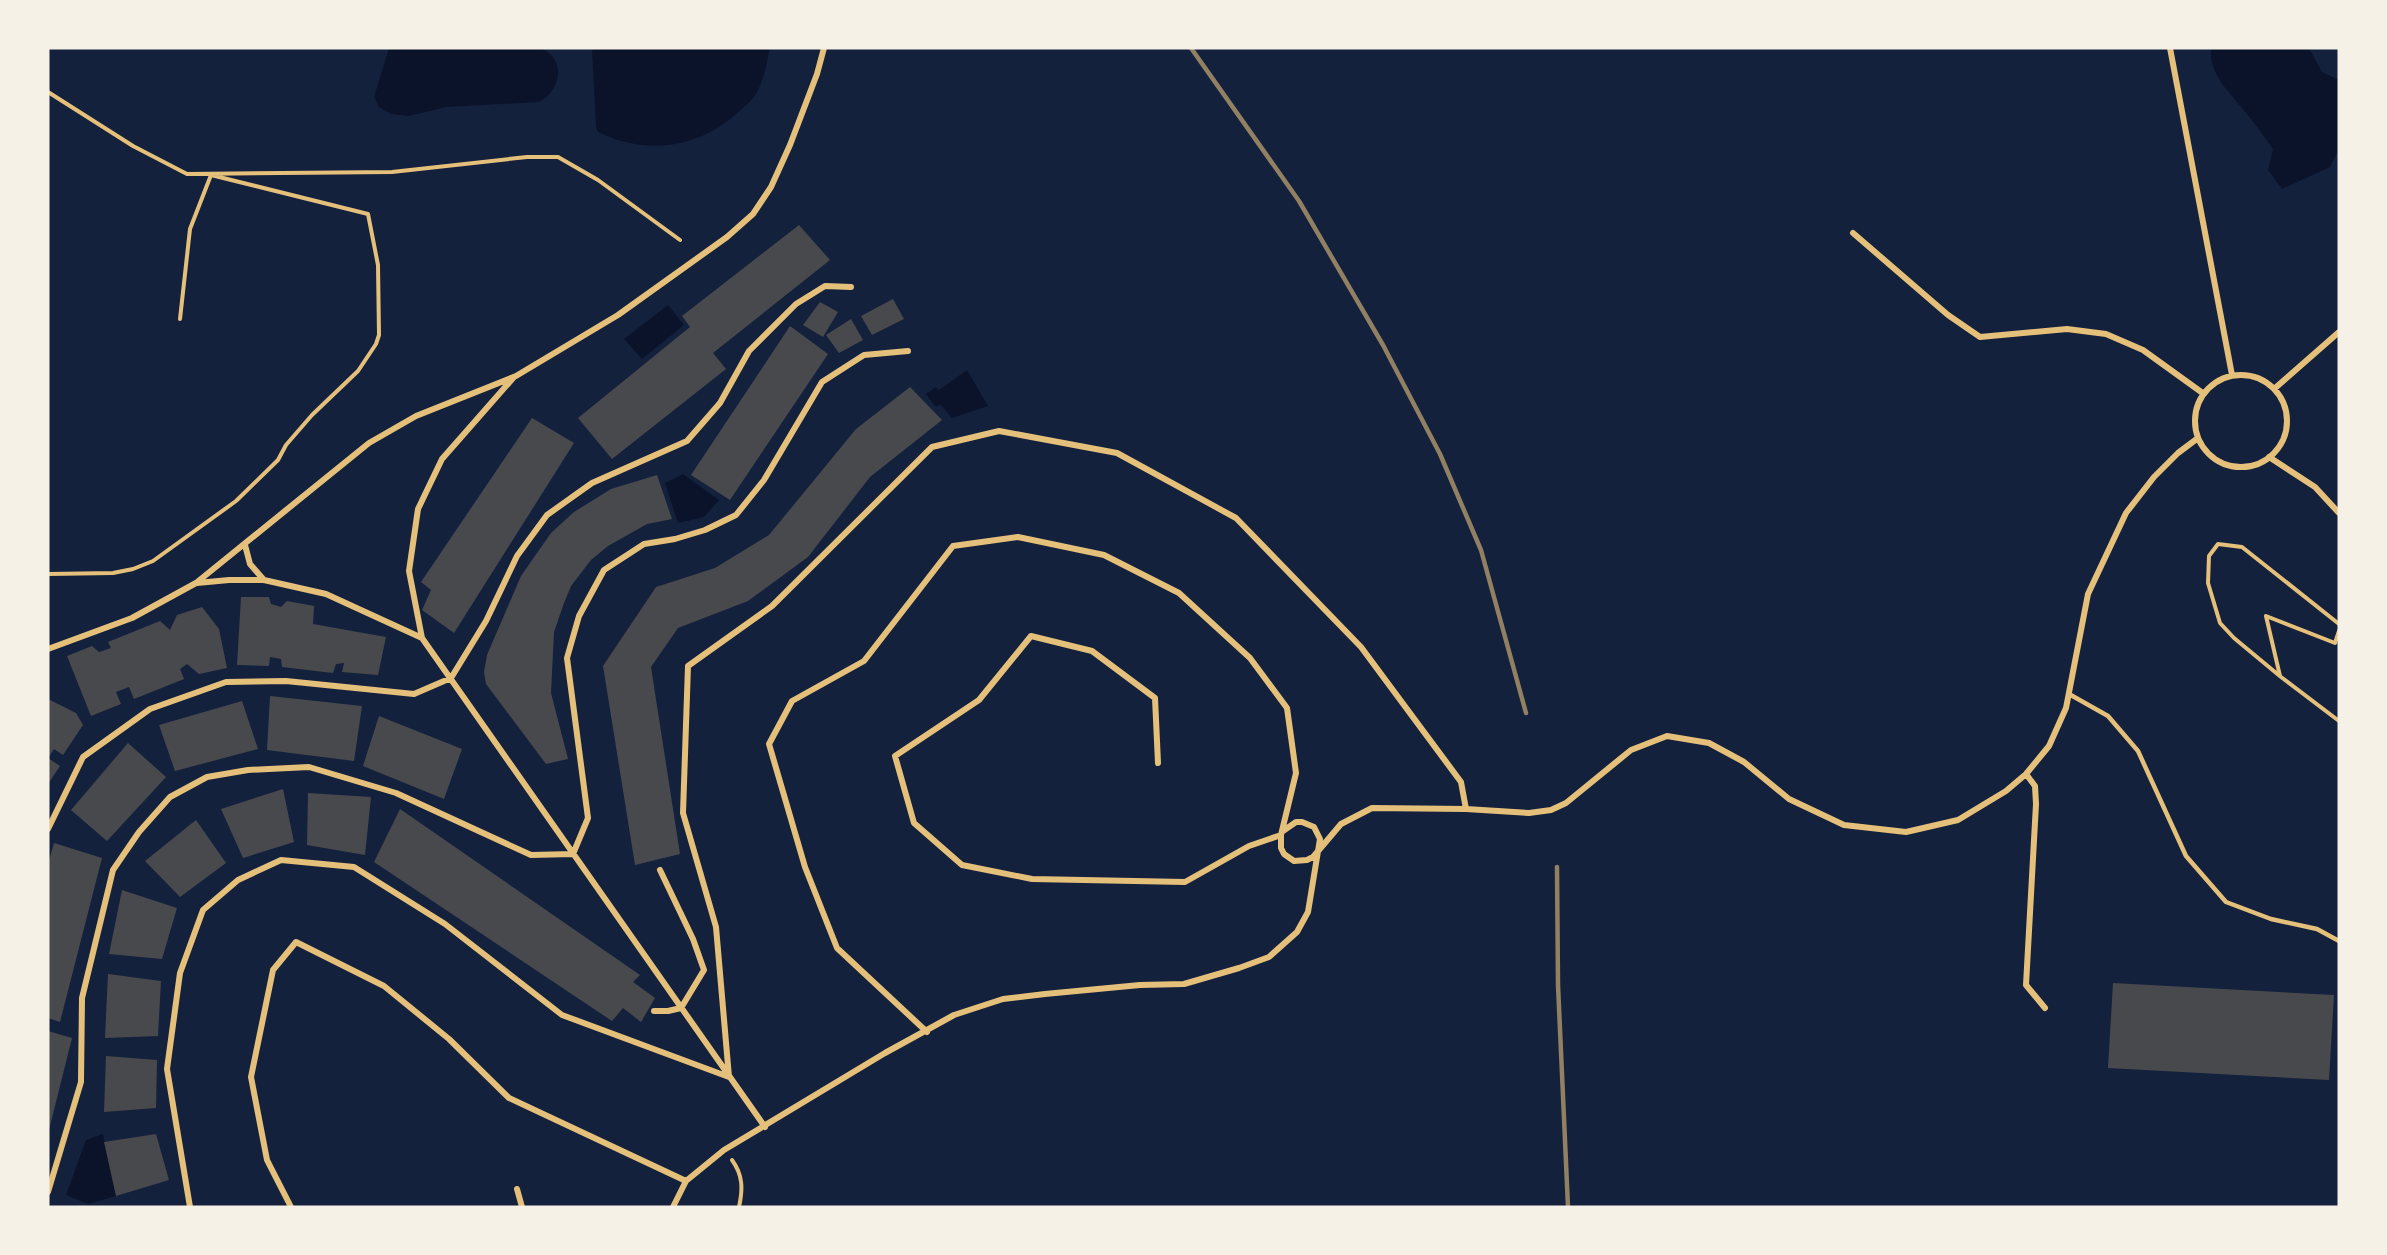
<svg xmlns="http://www.w3.org/2000/svg" width="2387" height="1255" viewBox="0 0 2387 1255" font-family="'Space Grotesk',sans-serif">
  <style>
    .water { fill: #0b132b }
    .building { fill: #48494c }
    .lines { fill: none; stroke-linecap: round; stroke-linejoin: round }
    .path { stroke: #e5c07b; stroke-width: 4 }
    .service { stroke: #e5c07b; stroke-width: 4.5 }
    .minor { stroke: #e5c07b; stroke-width: 6 }
    .rail { stroke: #918062; stroke-width: 4.5 }
  </style>
  <rect width="100%" height="100%" fill="#14213d"/>
  <!-- water -->
  <path class="water" d="M389,48L543,49C567,61 560,91 539,102L446,107L409,116L391,114L379,107L374,97Z
    M592,48H770C767,61 765,76 759,88C755,99 744,107 735,115C696,149 645,155 598,132L596,127Z
    M2211,48H2309L2322,72L2339,80V149L2330,167L2282,189L2268,170L2273,149C2263,135 2253,121 2242,108C2227,89 2209,74 2211,48Z
    M668,305L684,325L642,359L624,339Z
    M967,370L988,406L952,418L940,404L936,407L926,394L936,387L939,390Z
    M683,474L719,500L704,517L678,523L665,483Z
    M103,1134L116,1196L88,1204L66,1195L86,1140Z"/>
  <!-- building -->
  <path class="building" d="M799,225L830,260L713,353L726,369L612,459L578,418L690,327L682,316Z
    M893,299L904,319L872,335L861,316Z
    M820,302L838,312L823,337L803,325Z
    M851,319L863,340L839,353L826,335Z
    M790,326L828,354L730,500L691,475Z
    M910,387L942,420L870,477L808,557L748,601L678,628L651,667L680,854L635,865L603,666L656,587L715,568L769,535L856,429Z
    M532,418L574,443L454,633L422,610L431,590L421,582Z
    M657,475L672,519L647,524L608,546L591,560L571,586L564,603L554,632L551,693L568,759L546,764L486,684L484,672L487,655L521,576L551,533L574,512L611,489Z
    M241,597H269L271,604L281,607L287,601L314,606L313,624L386,637L378,675L342,672L344,663L336,664L333,673L282,667L281,659L270,657L269,666L237,665Z
    M202,607L219,629L227,668L199,674L187,664L180,669L184,679L134,699L129,687L116,692L121,704L91,716L67,656L92,646L99,652L111,648L108,642L160,621L170,630L177,615Z
    M270,696L362,706L354,761L267,750Z
    M48,699L76,713L83,725L63,755L54,749L48,758Z
    M242,701L258,749L175,771L159,725Z
    M379,716L462,749L444,799L363,766Z
    M128,743L166,777L107,841L71,810Z
    M48,758L60,766L48,784Z
    M283,789L294,842L243,858L221,809Z
    M308,793L371,797L365,855L307,845Z
    M400,809L640,975L633,982L655,998L641,1022L623,1008L612,1021L374,862Z
    M196,820L226,863L180,897L145,861Z
    M54,843L102,858L60,1022L48,1018V864Z
    M122,890L177,908L162,959L109,954Z
    M108,974L161,981L158,1036L105,1038Z
    M2113,983L2334,995L2329,1080L2108,1068Z
    M48,1031L72,1038L49,1130H48Z
    M106,1056L157,1060L156,1108L104,1112Z
    M156,1134L169,1180L116,1196L104,1142Z"/>
  <g class="lines">
    <!-- path -->
    <path class="path" d="M48,92L133,146L187,174L392,172L527,157H558L598,180L680,240
      M48,574L113,573L133,569L153,561L236,501L278,460L286,445L312,415L358,371L376,344L379,335L378,265L368,214L211,175L190,229L180,319
      M2339,624L2242,547L2218,544L2209,556L2208,583L2220,623L2234,638L2281,677L2339,721
      M2280,676L2266,616L2335,643L2339,631
      M732,1160C743,1175 743,1189 739,1207"/>
    <!-- service -->
    <path class="service" d="M2069,694L2108,716L2138,751L2186,856L2226,902L2271,919L2317,929L2339,941"/>
    <!-- minor -->
    <path class="minor" d="M2170,48L2232,375
      M1853,233L1948,315L1980,337L2067,329L2106,334L2143,350L2204,394
      M2195 421a46 46 0 1 1 92 0a46 46 0 1 1-92 0Z
      M2274,389L2339,332
      M2269,457L2315,487L2339,513
      M245,545L250,564L264,580
      M197,583L229,580H264L326,594L422,638L409,571L418,509L442,459L514,377
      M422,638L765,1127
      M48,649L132,618L196,583L369,443L416,416L516,376L618,315L727,237L753,214L771,187L790,145L817,74L824,48
      M1158,763L1155,698L1092,651L1031,636L979,700L895,756L914,823L962,865L1032,879L1185,882L1249,846L1281,835
      M2026,774L2035,786L2036,804L2026,985L2045,1008
      M48,829L83,757L150,709L226,682L286,681L414,694L451,678L486,621L517,556L547,515L592,483L687,441L720,403L749,351L796,304L825,286L851,287
      M654,1011H668L681,1008L704,970L693,939L660,870
      M927,1032L837,948L805,867L769,744L792,701L864,661L953,546L1018,537L1104,555L1179,593L1250,658L1287,708L1296,773L1281,835V848L1284,854L1294,861L1307,860L1313,857L1341,824L1372,808L1466,809L1529,813L1551,810L1566,803L1631,750L1667,736L1709,743L1744,762L1789,799L1844,825L1906,832L1958,820L2006,791L2026,774L2049,746L2066,708L2088,594L2126,513L2154,477L2178,453L2198,438
      M517,1189L522,1207
      M48,1192L81,1082L82,998L113,870L139,832L170,797L207,777L248,770L309,767L396,793L531,855L573,854L588,818L567,658L579,616L604,570L644,544L675,539L705,530L736,515L764,480L822,382L864,355L908,351
      M190,1207L167,1069L180,973L203,910L238,880L281,860L354,867L445,924L562,1015L729,1077L716,927L683,813L688,666L772,606L932,447L999,431L1117,453L1236,518L1361,647L1461,782L1466,809
      M291,1207L267,1160L251,1077L273,970L296,942L384,986L449,1039L509,1098L686,1181
      M673,1207L686,1181L724,1150L885,1053L954,1015L1003,999L1045,994L1140,985L1184,984L1239,968L1269,957L1297,932L1308,912L1320,839L1314,827L1302,822H1296L1283,831"/>
    <!-- rail -->
    <path class="rail" d="M1191,48L1299,201L1383,345L1440,454L1481,550L1526,713
      M1557,867L1558,985L1568,1207"/>
  </g>
  <!-- border -->
  <rect width="2387" height="1255" fill="none" stroke="#f6f1e7" stroke-width="99"/>
</svg>
